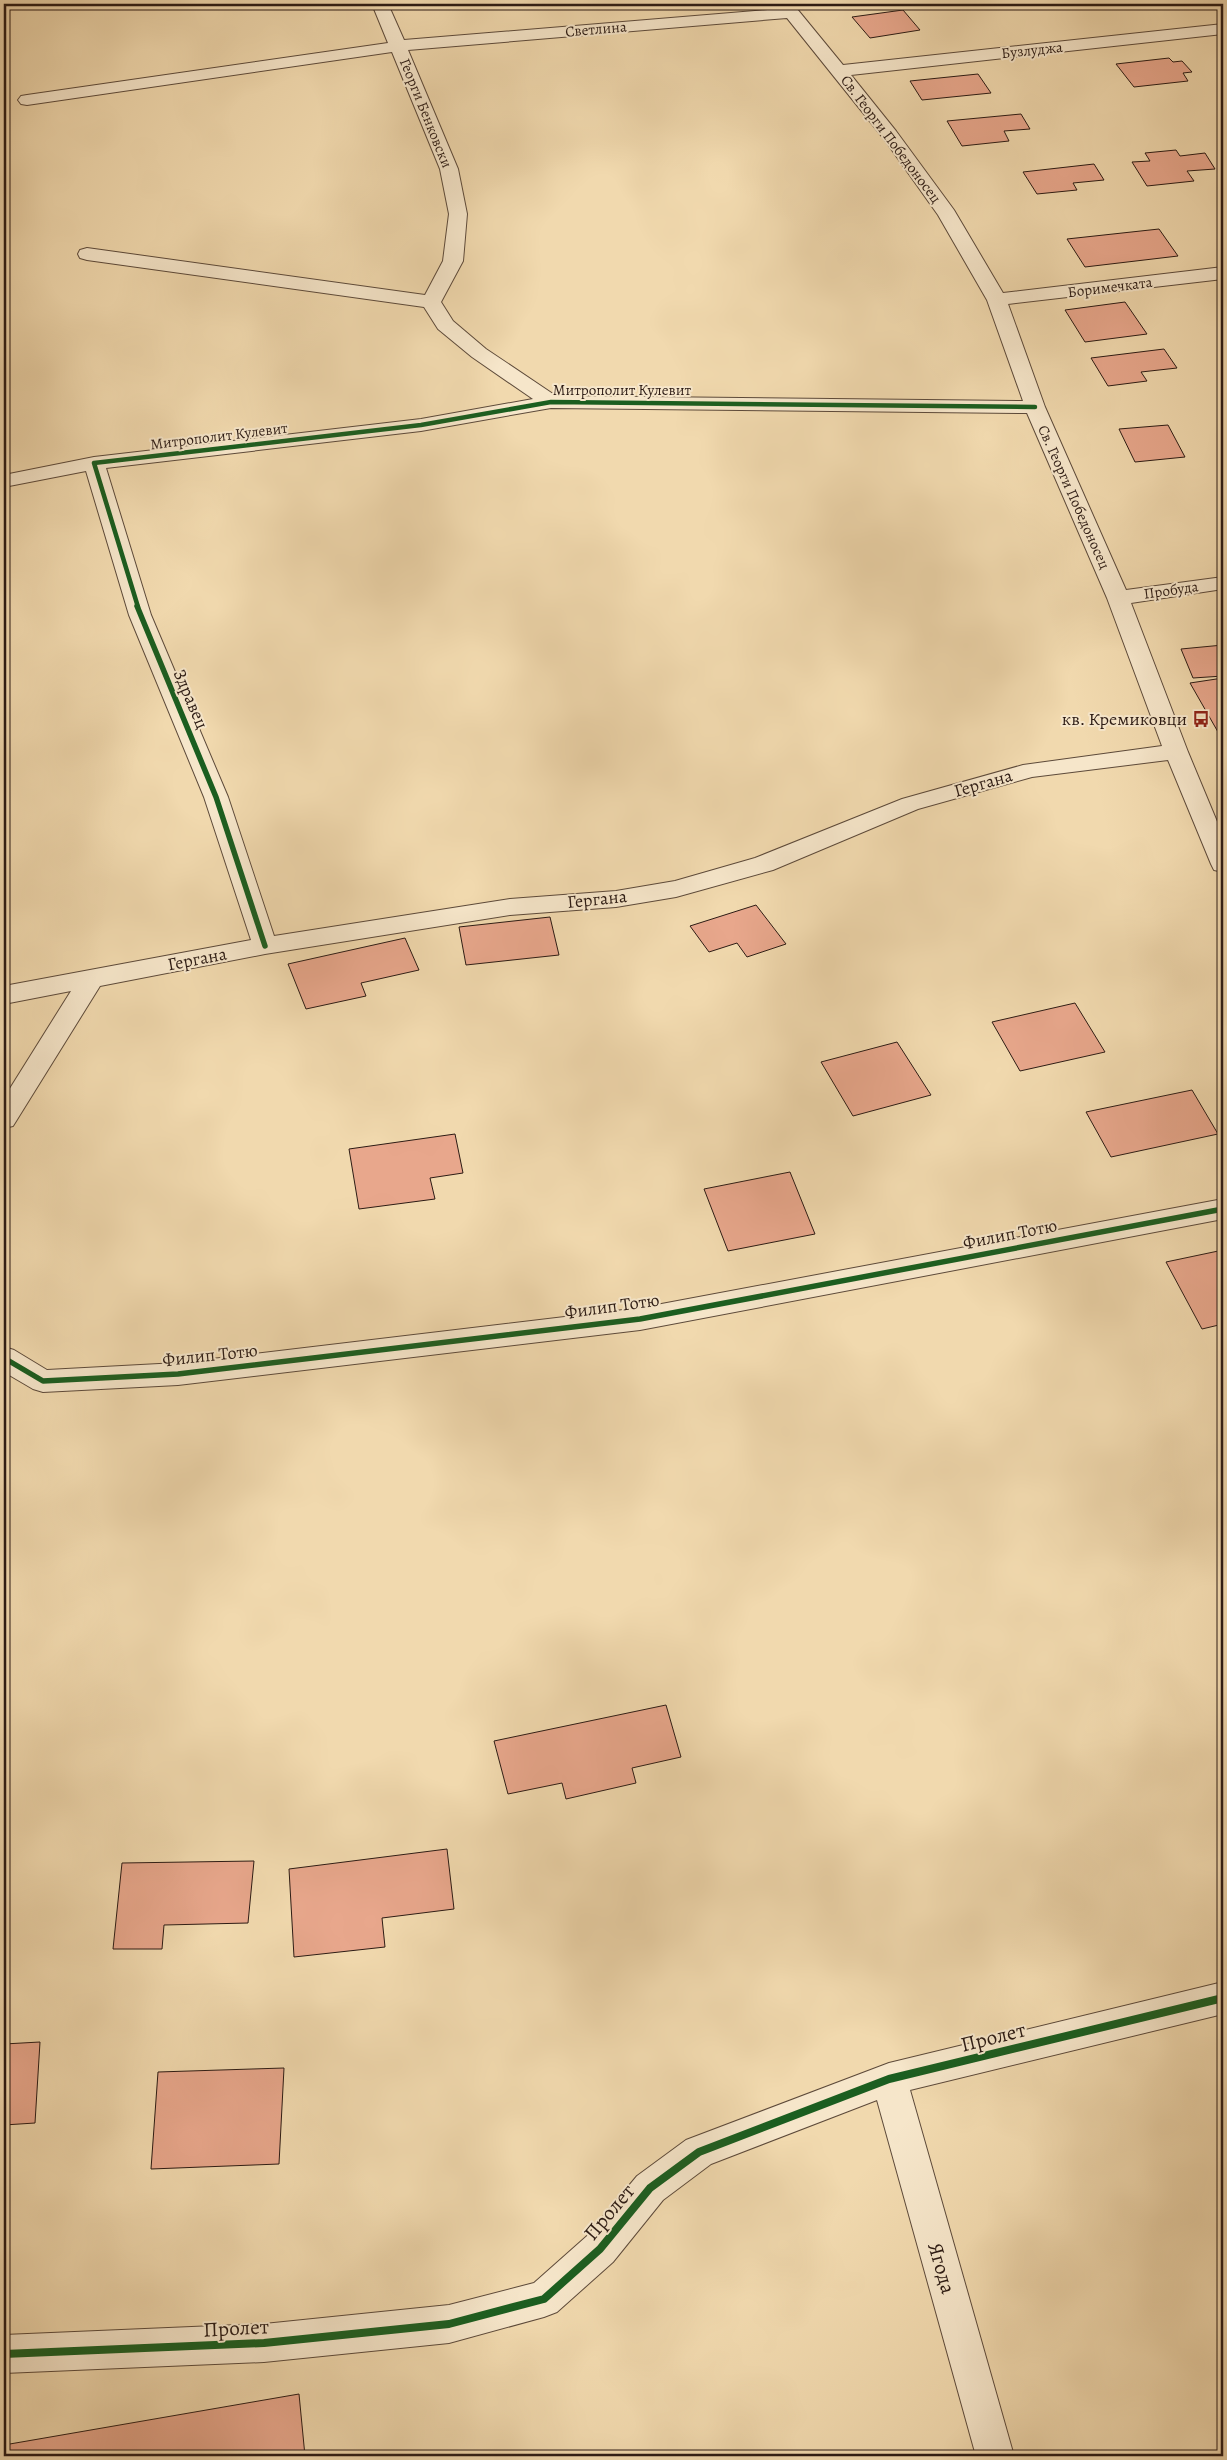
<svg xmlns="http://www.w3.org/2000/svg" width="1227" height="2460" viewBox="0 0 1227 2460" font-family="Alegreya,serif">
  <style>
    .building { fill: #e8a78c; stroke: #2c1b14 }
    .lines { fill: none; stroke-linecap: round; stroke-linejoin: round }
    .minor-casing { stroke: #5d4a3a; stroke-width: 2 }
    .minor { fill: #f6e6ca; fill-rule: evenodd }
    .cycleway-far2-casing { stroke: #f6e6ca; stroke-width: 6 }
    .cycleway-far1-casing { stroke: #f6e6ca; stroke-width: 9 }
    .cycleway-casing { stroke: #f6e6ca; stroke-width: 11 }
    .cycleway-far2 { stroke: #1b5e20; stroke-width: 4.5 }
    .cycleway-far1 { stroke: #1b5e20; stroke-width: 5.5 }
    .cycleway { stroke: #1b5e20; stroke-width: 8 }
    .labels { text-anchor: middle; stroke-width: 4; stroke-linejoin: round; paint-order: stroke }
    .far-street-label { font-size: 15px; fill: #2c1b14; stroke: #f6e6ca }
    .street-label { font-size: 18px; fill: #2c1b14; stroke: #f6e6ca }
    .poi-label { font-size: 18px; fill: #2c1b14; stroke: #f6e6ca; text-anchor: end }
    .near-street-label { font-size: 21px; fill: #2c1b14; stroke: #f6e6ca }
  </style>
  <rect width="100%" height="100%" fill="#f1d9ae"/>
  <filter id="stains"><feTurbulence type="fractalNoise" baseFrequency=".004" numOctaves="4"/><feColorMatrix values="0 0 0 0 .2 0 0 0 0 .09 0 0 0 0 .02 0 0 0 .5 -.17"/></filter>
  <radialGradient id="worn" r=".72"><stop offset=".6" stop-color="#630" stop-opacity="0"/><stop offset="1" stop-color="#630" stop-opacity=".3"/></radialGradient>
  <!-- building -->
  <path class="building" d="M1128,4H1173L1131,8Z
    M903,10L920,30L870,38L852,17Z
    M1169,58L1173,62L1182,61L1192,72L1183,73L1188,81L1134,87L1116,64Z
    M978,74L991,93L922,100L910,81Z
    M1021,114L1030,129L1004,131L1009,141L962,146L947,121Z
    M1176,150L1180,156L1205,153L1215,169L1187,171L1194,181L1147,186L1132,162L1150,161L1145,153Z
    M1094,164L1104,180L1073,183L1077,190L1037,194L1023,172Z
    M1159,229L1178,256L1085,267L1067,239Z
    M1125,302L1147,334L1085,342L1065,310Z
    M1164,349L1177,368L1141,372L1147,381L1108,386L1091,358Z
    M1168,425L1185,457L1135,462L1119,429Z
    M1223,645V676L1193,678L1181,649Z
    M1223,678V739H1222L1190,683Z
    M756,905L786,944L747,957L737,943L709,952L690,926Z
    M550,917L559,955L466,965L459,927Z
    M405,938L419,970L361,983L366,996L306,1009L288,964Z
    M1075,1003L1105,1052L1020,1071L992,1022Z
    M897,1042L931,1095L853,1116L821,1062Z
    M1192,1090L1218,1134L1111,1157L1086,1112Z
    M455,1134L463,1173L430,1178L435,1199L359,1209L349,1149Z
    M790,1172L815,1234L728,1251L704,1189Z
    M1223,1250V1324L1202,1329L1166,1262Z
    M666,1705L681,1757L632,1768L636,1783L566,1799L562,1783L508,1794L494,1741Z
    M447,1849L454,1909L382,1918L385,1947L294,1957L289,1869Z
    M254,1861L248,1923L164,1925L162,1949H113L122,1863Z
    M40,2042L35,2123L4,2125V2044Z
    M284,2068L279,2164L151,2169L158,2072Z
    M299,2394L305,2456H4V2445Z"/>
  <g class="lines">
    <!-- minor casing -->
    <g class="minor-casing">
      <path id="minor" d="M372,4H388L404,40L779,9L776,4H793L843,65L1223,24V34L851,75L896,131L954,210L1003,293L1223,267V279L1008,304L1045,407L1126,590L1223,577V589L1131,603L1188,752L1223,836V872L1214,870L1211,864L1168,760L1032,777L918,809L773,870L676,897L616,907L510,915L265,954L100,986L13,1126L4,1128V1098L71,991L4,1004V986L251,940L204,797L129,615L86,471L4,487V475L94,457L421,419L533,399L472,357L438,329L424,307L87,260L80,258L78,254L80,250L87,248L425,295L443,261L449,214L440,169L392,52L27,105L21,104L18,100L21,96L27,95L388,43ZM787,18L884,139L938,215L987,300L1023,401L556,396L486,349L453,321L441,302L463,261L467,214L458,169L408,50ZM551,408L1027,413L1107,598L1162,746L1023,765L902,799L755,858L675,881L616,891L510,899L274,936L228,797L151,615L106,468L421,431Z
        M1223,1199V1219L640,1330L178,1385L43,1392L33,1389L4,1372V1347L14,1350L47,1370L178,1363L640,1308Z
        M1223,1982V2014L910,2090L1014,2456H976L877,2100L711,2164L663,2200L613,2262L557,2312L544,2317L449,2343L264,2362L4,2373V2335L264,2324L449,2305L534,2283L587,2236L637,2176L686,2140L889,2063Z"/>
    </g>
    <!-- minor -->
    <use href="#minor" class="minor"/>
    <!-- cycleway-far2 casing -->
    <g class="cycleway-far2-casing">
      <path id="cycleway-far2" d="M138,607L94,463L421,425L551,402L1035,407"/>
    </g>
    <!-- cycleway-far1 casing -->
    <g class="cycleway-far1-casing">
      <path id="cycleway-far1" d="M137,606L216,797L265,946
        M4,1358L43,1381L178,1374L640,1319L1223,1209"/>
    </g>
    <!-- cycleway casing -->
    <g class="cycleway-casing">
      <path id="cycleway" d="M4,2354L264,2343L449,2324L544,2299L600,2249L650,2188L699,2152L889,2079L1223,1998"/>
    </g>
    <!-- cycleway-far2 -->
    <use href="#cycleway-far2" class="cycleway-far2"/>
    <!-- cycleway-far1 -->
    <use href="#cycleway-far1" class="cycleway-far1"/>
    <!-- cycleway -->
    <use href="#cycleway" class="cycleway"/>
  </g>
  <!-- icons -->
  <defs>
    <g id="bus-bare" transform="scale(1.35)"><path d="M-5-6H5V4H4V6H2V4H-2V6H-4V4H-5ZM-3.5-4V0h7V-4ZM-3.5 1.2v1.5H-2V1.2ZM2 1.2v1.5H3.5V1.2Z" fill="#8f2418" stroke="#f6e6ca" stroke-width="2.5" paint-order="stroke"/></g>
  </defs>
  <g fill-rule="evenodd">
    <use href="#bus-bare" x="1201" y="719"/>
  </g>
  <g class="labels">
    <!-- far-street labels -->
    <g class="far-street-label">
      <text transform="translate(596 29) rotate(-5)" y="5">Светлина</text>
      <text transform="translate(1032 50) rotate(-6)" y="5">Бузлуджа</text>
      <text transform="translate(426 113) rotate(68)" y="5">Георги Бенковски</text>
      <text transform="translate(891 139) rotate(53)" y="5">Св. Георги Победоносец</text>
      <text transform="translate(1110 287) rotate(-7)" y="5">Боримечката</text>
      <text x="622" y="395">Митрополит Кулевит</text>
      <text transform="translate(219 436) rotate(-7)" y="5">Митрополит Кулевит</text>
      <text transform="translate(1074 497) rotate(66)" y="5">Св. Георги Победоносец</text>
      <text transform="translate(1171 590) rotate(-8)" y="5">Пробуда</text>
    </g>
    <!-- street labels -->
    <g class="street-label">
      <text transform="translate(191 699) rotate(67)" y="6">Здравец</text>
      <text transform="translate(983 783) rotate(-16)" y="6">Гергана</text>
      <text transform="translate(597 899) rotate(-6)" y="6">Гергана</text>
      <text transform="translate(197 959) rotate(-11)" y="6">Гергана</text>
      <text transform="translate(1010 1234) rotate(-11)" y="6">Филип Тотю</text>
      <text transform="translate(612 1306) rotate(-8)" y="6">Филип Тотю</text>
      <text transform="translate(210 1355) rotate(-6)" y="6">Филип Тотю</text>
    </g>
    <!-- poi labels -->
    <g class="poi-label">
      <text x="1187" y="725">кв. Кремиковци</text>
    </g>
    <!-- near-street labels -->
    <g class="near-street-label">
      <text transform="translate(993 2037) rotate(-14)" y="7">Пролет</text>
      <text transform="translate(609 2212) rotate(-50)" y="7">Пролет</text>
      <text transform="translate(942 2268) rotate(74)" y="7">Ягода</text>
      <text transform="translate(236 2328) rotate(-3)" y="7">Пролет</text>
    </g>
  </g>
  <!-- margin -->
  <rect width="1227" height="2460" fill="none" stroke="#f1d9ae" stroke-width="20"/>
  <rect x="5" y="5" width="1217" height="2450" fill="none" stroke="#2c1b14" stroke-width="2.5"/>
  <rect x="10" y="10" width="1207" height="2440" fill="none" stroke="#2c1b14"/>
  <rect width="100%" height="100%" filter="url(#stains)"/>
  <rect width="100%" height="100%" fill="url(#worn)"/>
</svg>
